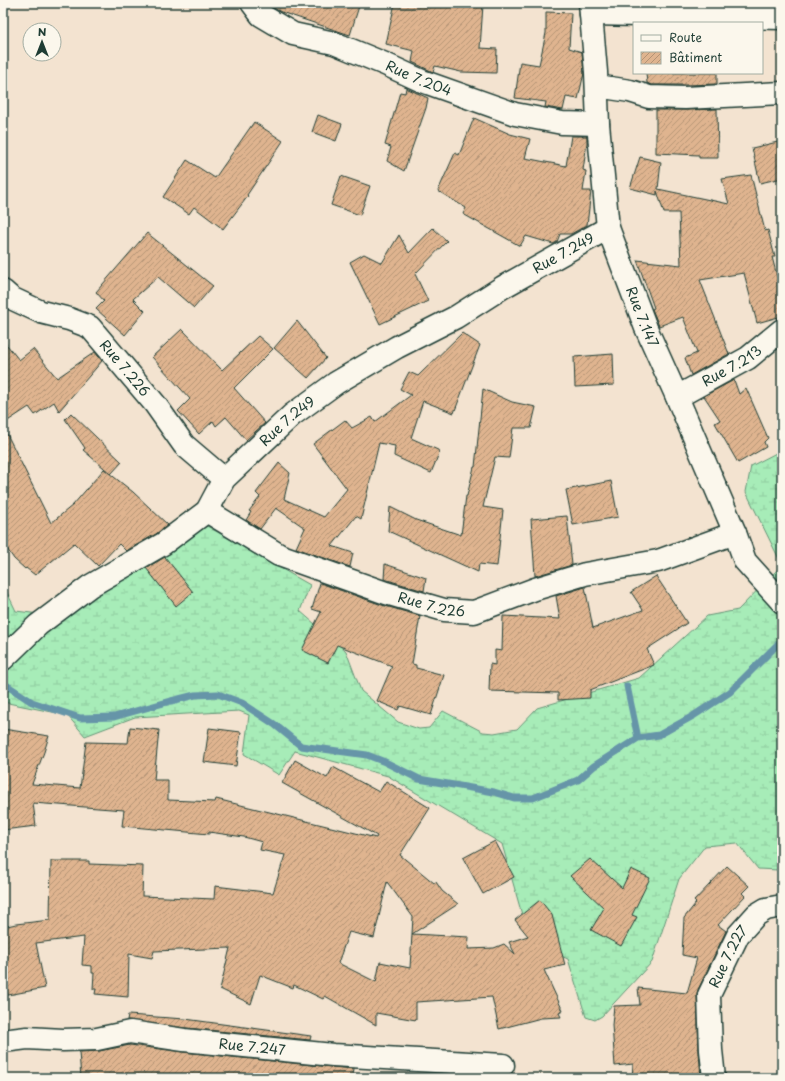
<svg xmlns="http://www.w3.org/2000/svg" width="785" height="1081" viewBox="0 0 785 1081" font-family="'Playpen Sans',sans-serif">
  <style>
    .wetland { fill: url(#wetland-marsh); stroke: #639476 }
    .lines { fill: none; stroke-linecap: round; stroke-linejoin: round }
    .stream { stroke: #6695a8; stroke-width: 7 }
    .building { fill: url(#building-hatch); stroke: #1f3d34 }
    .minor-casing { stroke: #1f3d34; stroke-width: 25 }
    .tertiary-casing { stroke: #1f3d34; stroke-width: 25 }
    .minor { stroke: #fbf7ec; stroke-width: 22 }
    .tertiary { stroke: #fbf7ec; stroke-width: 22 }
    .labels { text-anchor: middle; stroke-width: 3; stroke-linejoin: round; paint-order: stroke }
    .street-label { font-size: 14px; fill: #1f3d34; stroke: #fbf7ec }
  </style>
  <defs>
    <pattern id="wetland-marsh" width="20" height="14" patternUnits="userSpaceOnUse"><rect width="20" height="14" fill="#a7ecb8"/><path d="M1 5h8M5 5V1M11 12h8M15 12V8" fill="none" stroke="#8fcb9f"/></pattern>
    <pattern id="building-hatch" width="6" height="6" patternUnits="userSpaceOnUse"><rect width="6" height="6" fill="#dfb48f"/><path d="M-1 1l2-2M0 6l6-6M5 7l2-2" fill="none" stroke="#b49476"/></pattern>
  </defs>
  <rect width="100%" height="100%" fill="#f3e3d0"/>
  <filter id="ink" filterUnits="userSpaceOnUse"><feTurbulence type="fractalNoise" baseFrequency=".025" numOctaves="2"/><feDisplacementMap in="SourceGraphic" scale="8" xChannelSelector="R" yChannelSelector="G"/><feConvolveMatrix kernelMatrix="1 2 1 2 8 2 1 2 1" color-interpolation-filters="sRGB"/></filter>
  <g filter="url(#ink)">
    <!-- wetland -->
    <path class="wetland" d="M782,450V866L778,870L758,869L737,843L705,846L679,879L652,962L602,1016L595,1020L586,1017L568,959L530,943L502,844L388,776L295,751L279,775L244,754L249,715L239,711L135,717L85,736L67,715L3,702V584L16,611L39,614L207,526L310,585L300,611L346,651L361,691L398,722L419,729L429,728L443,711L483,732L494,733L517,729L537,708L639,678L707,616L738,610L782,565L746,492L751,466Z"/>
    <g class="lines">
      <!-- stream -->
      <path class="stream" d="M3,683L32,702L80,718L114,717L171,701L195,695L218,694L242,703L274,724L301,746L367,755L385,762L419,779L494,792L514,798H533L578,780L594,766L638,738L659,735L693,716L730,692L782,640
        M627,686L638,738"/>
    </g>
    <!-- building -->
    <path class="building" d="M268,3H360L350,35L281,12L270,6Z
      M395,3H455L483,5L480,48L497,49L496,73L461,72L435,66L433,72L412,62L414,51L386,44Z
      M546,12L571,13L569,48L582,52L584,73L578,99L566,97L563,110L545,107L546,102L515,98L520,62L539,65L546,33Z
      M646,73H717V84L685,85H651L647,83Z
      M406,88L428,98L426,108L404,171L387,161L391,147L385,145L400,92L405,93Z
      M717,109L718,158H699V155L656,153V110H686Z
      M318,115L342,124L336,141L312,132Z
      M474,118L510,134L530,139L525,158L566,166L571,136H587V143L583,170L586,171L583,191H591L587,225L571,234H560L557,242L553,244L526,236L520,246L463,214L466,208L438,191L455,153L459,155Z
      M254,122L283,141L247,195L248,196L223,229L194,207L189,214L163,197L187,160L215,178Z
      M782,141V178L760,183L752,148Z
      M640,157L661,162L658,189L729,204L722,179L751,175L765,231L768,230L775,257H772L782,295V316L757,323L744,273L700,280L729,354L691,375L685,358L697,353L683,317L659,326L652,309L654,308L637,260L681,265L679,213H664L657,191V195L630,188Z
      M341,176L370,186L360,215L331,205Z
      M433,228L447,241L415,274L428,301L380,324L350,262L364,254L382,263L399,235L409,253Z
      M147,233L213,286L194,308L158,277L133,299L145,311L125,335L96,309L104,301L96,292Z
      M297,321L326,358L308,378L274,348Z
      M182,329L222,370L258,336L273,349L234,388L265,423L246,440L226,417L216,426L213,421L199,434L178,411L190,399L152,357Z
      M462,333L480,345L454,413L423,401L411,438L440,451L431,473L394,456L395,446L379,443L361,519L356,516L332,546L353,553L350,567L296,548L305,528L276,508L260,529L246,520L251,512L249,511L260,497L256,493L279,463L290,473L284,499L324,517L347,489L313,444L345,420L352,428L372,417L375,422L411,395L400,389L409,372L418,376Z
      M3,340L19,360L33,349L57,378L95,352L102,361L59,411L54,402L35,415L29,407L3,424Z
      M613,354L614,385L575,387L574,357Z
      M734,380L739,394L746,388L768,438L764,442L766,447L738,463L715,423L720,420L704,396Z
      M483,389L512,402L536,407L531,428H513L509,458L495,457L483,507L503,510L497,566L479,564L478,572L388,531L390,507L416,520L461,535L466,496H467L474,467H475Z
      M71,413L122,462L111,474L83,450L85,448L65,419Z
      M3,426L51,523L73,505L104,469L133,492L168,525L156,534L126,551L119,544L98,566L74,543L35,575L26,568L25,569L14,559L3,543Z
      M611,481L618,517L573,525L566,490Z
      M567,516L572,565L535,576L531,519Z
      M165,557L193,592L176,606L146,568Z
      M385,564L426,578L424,591L384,579Z
      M656,576L687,623L647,649L654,665L590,690V698L558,700V693L489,691L490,664L495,665V650L502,651L503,616L560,619L556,596L585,587L593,628L643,610L631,592Z
      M320,583L382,605L420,616L412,664L416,665V668L444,675L431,715L400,706L398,710L377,701L392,666L337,645L328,663L302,650L321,612L312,609Z
      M130,727L159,730L154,780H168V800L215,802L216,799L376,838L377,836L282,783L295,760L327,778L333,767L379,792L386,781L430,808L400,855L434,883L436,882L442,891L458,904L412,934L413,917L387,882L374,938L349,932L338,963L376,982L380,962L410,968L412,934L469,937L468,949L494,948L504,944L515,954L509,942L528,936L515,920L540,900L552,915L565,965L544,970L563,1011L559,1013L561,1017L541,1018L499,1029L492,997L416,1002V1020L376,1013V1025L325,996L323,999L294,985L293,988L260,975L251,1004L220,989L230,948L154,951L152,958L129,954L128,997L95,994L96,989H93L94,973H92V966L82,965L84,937L36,943L45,988L3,996V927L16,924L50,920L51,861H89V864L143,866L142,896L214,899L215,886L273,893L285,855L260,850L262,842L244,837L209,832V834L122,826L124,810L33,803L36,826L3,830V729L49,736L44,752L32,784L80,788L86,742L128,743Z
      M209,728L241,732L236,766L204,762Z
      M495,841L514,877L483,894L463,858Z
      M590,859L622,888L631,869L650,878L632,915L637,917L621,946L591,930L604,908L570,876Z
      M727,866L749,886L742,893L745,896L718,925L726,931L698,990L697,995L699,1051L701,1078H632L633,1064L615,1066L612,1025L614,1006L640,1005L638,988L687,993L697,958L682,955L684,918L696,903L694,901Z
      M128,1015L185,1019L311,1036L310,1040L186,1028L127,1020Z
      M130,1045L183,1052L332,1067L354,1069L352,1078H81L79,1052L99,1051Z
      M463,1075L503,1077V1078H463Z"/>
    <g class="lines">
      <!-- minor casing -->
      <g class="minor-casing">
        <g id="minor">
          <path id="s1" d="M252,3L261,15L293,34L334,43L385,64L422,81L515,114L562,123L598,124"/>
          <path d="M591,14L782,18"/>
          <path d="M597,86L630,91L649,97L685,98L782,93"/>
          <path id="s2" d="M3,291L11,298L41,312L69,319L90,327L155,404L184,445L224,479"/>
          <path id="s3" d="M677,397L748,358L782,330"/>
          <path id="s4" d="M207,511L279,555L386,593L444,610L474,612L535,589L585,574L658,561L735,533"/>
          <path id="s5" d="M3,659L38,625L90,586L163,544L207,511L224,479L292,415L336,383L397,347L456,317L503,287L608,228"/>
          <path id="s6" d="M3,1041L27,1038L63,1040L97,1039L130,1032L184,1040L333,1055L503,1065"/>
          <path id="s7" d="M714,1078L711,1050L709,995L738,935L756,915L766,909L782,906"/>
        </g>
      </g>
      <!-- tertiary casing -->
      <g class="tertiary-casing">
        <g id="tertiary">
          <path id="s8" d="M590,3L596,72L598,124L608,228L646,328L677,397L735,533L745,561L782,602"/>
        </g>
      </g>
      <!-- minor -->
      <use href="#minor" class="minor"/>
      <!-- tertiary -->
      <use href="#tertiary" class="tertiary"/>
    </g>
  </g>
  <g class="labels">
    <!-- street labels -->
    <g class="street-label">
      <text dy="5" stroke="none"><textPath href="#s1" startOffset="186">Rue 7.204</textPath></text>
      <text dy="5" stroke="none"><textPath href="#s5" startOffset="699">Rue 7.249</textPath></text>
      <text dy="5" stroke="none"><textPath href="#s8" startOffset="321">Rue 7.147</textPath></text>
      <text dy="5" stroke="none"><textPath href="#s3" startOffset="63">Rue 7.213</textPath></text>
      <text dy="5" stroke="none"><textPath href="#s2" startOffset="149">Rue 7.226</textPath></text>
      <text dy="5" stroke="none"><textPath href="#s5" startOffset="375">Rue 7.249</textPath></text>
      <text dy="5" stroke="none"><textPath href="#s4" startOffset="245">Rue 7.226</textPath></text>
      <text dy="5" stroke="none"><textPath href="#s7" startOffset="126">Rue 7.227</textPath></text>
      <text dy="5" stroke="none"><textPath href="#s6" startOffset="251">Rue 7.247</textPath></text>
    </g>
  </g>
  <!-- margin -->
  <rect width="785" height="1081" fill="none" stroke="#fbf7ec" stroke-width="16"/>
  <rect x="8" y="8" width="769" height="1065" fill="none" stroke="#1f3d34" stroke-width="1.5" filter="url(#ink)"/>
  <!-- legend -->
  <rect x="633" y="22" width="130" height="52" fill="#fbf7ec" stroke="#a3ada2"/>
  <rect x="641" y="35" width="20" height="6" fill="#fbf7ec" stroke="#a3ada2"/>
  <text x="669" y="42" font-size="12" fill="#1f3d34">Route</text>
  <rect x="641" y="52" width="20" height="12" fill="url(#building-hatch)" stroke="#a3ada2"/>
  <text x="669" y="62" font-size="12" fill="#1f3d34">Bâtiment</text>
  <!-- north arrow -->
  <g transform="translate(42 42)"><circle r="19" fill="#fbf7ec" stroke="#a3ada2"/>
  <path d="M0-3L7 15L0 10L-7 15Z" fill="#1f3d34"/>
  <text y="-6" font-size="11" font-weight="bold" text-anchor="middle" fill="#1f3d34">N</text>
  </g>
</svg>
